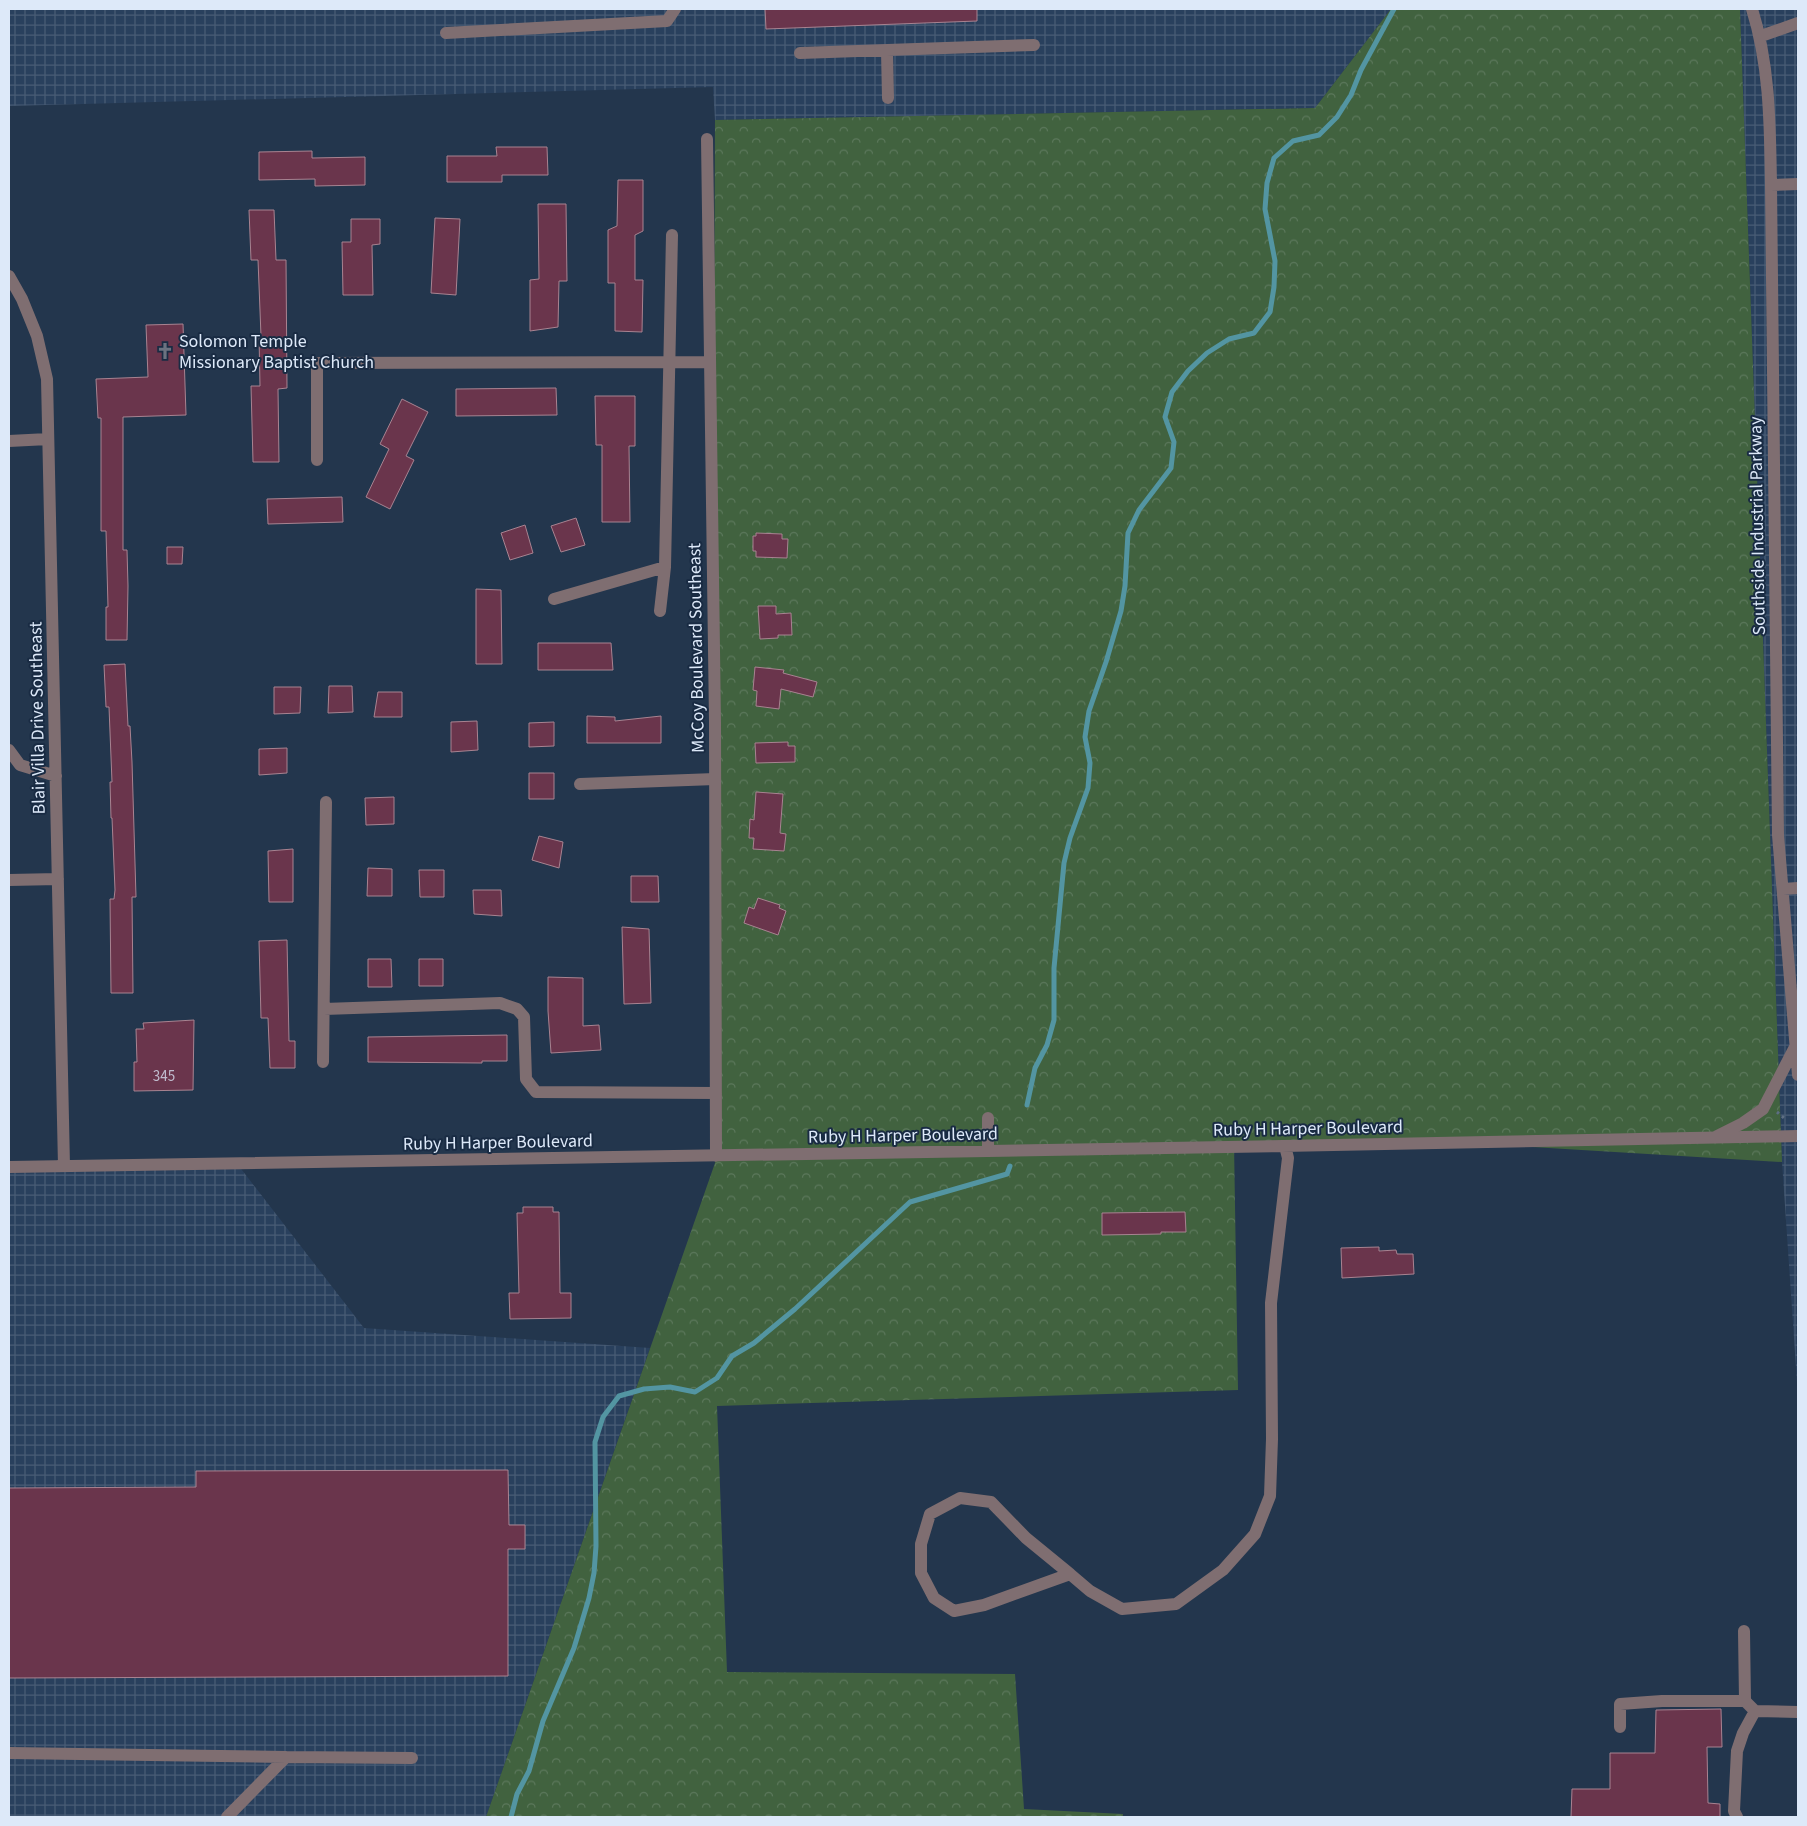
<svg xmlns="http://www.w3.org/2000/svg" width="1807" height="1826" viewBox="0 0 1807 1826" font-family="'Source Sans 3',sans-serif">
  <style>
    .industrial { fill: url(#industrial-grid) }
    .forest { fill: url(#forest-crowns) }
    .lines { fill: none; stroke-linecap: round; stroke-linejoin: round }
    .stream { stroke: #5395a2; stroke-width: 5 }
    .building { fill: #6a354c; stroke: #a88391 }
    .path { stroke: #5d6e83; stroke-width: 3; stroke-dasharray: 2.5 4; stroke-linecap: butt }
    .minor { stroke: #7f6e71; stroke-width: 12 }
    .labels { text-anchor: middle; stroke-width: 4; stroke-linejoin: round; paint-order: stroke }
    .number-label { font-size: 15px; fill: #c0bcce }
    .poi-label { font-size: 18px; fill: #dde9f9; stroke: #192b43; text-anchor: start }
    .street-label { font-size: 18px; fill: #dde9f9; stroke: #192b43 }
  </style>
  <defs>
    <pattern id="industrial-grid" width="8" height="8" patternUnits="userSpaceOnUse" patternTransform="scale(1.25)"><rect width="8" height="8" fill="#29405d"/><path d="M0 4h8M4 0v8" fill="none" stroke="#485c75"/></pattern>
    <pattern id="forest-crowns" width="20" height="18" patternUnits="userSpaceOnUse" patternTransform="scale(1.25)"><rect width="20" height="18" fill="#41623f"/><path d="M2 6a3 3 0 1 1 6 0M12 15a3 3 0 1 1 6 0" fill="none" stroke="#5c785c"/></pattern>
  </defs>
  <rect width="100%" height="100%" fill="#23364d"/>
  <!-- industrial -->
  <path class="industrial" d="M9,9H1391L1315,108L715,120L713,87L9,106Z
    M1740,9H1798V1397L1782,1162Z
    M235,1161L364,1328L650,1348L486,1817H9V1163Z"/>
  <!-- forest -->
  <path class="forest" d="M1391,9H1740L1782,1162L1449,1142L1234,1144L1238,1390L717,1406L727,1672L1015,1674L1024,1809L1123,1814V1817H486L715,1163L713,593L715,120L1315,108Z"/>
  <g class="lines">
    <!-- stream -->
    <path class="stream" d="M1027,1105L1035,1068L1047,1045L1054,1020V968L1064,863L1070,838L1088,788L1090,763L1085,737L1089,711L1106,662L1121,611L1125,586L1128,533L1139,510L1171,468L1174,442L1165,417L1172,392L1188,371L1207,353L1229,339L1254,333L1270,312L1274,287L1275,261L1265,209L1267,183L1274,158L1293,141L1319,135L1337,117L1351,95L1361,70L1394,9
      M511,1817L517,1794L529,1771L543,1721L574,1648L589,1598L594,1573L596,1546L595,1442L603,1417L619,1396L644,1389L670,1387L695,1392L717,1378L732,1356L754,1343L795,1309L910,1202L1007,1174L1010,1166"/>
  </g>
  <!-- building -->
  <path class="building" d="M765,9H977V21L766,29Z
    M496,147H547L548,175H502V182H447V156H497Z
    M312,151V158L365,157V185L315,186V179L259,180V152Z
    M618,180H643V231L635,235V280H643L642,332L615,331V283H608V230L617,226Z
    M538,204H566L567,281H559L558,327L530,331V280L539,279Z
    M249,210H274L276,260H286L287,388L278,389L279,462H253L251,386H260L259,336H261L258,260H251Z
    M435,218L460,219L456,295L431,293Z
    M351,219H380V244L372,245L373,295H343L342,242H351Z
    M183,324L186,415L123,417V550H127L128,586L127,640H106V607H108L106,531H101V418H98L96,379L148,377L146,325Z
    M556,388L557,415L456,416V389Z
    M595,396H635V446H629L630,522H602V445H596Z
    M402,399L428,412L406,456L414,460L390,509L366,497L389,449L380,444Z
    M342,497L343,522L268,524L267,499Z
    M576,518L585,545L561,552L551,526Z
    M525,525L533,553L510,560L501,533Z
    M756,533L782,534V539H788L787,558L756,557V551H753V536H756Z
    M167,547H183L182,564H167Z
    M476,589L501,590L502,664H476Z
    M758,606H776V614L791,613L792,635H778V638L760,639Z
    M538,643H611L613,670H538Z
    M125,664L128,726H130L132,762L136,897H132L133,993H111L110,899H114L115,890L112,818H111L110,782H112L109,707H106L104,665Z
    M755,667L784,670L783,673L817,682L813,697L781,689L779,709L756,706L757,691L753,690Z
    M329,686H352L353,712L328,713Z
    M274,687H301L300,713L274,714Z
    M378,692H402V717H374Z
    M587,716L615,717V721L661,716V743H587Z
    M477,721L478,750L451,752V722Z
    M554,722V746L529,747V723Z
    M788,742V746H795V762L756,763L755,743Z
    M287,748V773L259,775V749Z
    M529,773H554V799H529Z
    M756,792L783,794L780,833L786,834L784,851L753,849L754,838H749L750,819L754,820Z
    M394,797V824L366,825L365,798Z
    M539,836L563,842L559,868L532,860Z
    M293,849V902H269L268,851Z
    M368,868L392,869V896H367Z
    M419,870H444V897H420Z
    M631,876H658L659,902H631Z
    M473,890H501L502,916L474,914Z
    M758,898L780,905L779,908L786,911L778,935L744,923L749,907L754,909Z
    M622,927L649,929L651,1003L624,1004Z
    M287,940L289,1041H295V1068H270L268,1018H261L259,941Z
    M368,959H391L392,987H368Z
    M419,959H443V986H419Z
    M548,977L583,978V1026L599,1025L601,1050L551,1053L548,1011Z
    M194,1020L193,1090L134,1091V1062H137L136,1029H144L143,1023Z
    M507,1035V1061H482V1063L368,1062V1037Z
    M523,1207H553V1212H559L560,1293H571V1318L510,1319L509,1293H519L517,1213H523Z
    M1185,1212L1186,1232H1161V1234L1102,1235V1213Z
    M1379,1247V1251L1396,1250L1397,1254H1413L1414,1274L1342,1278L1341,1248Z
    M508,1470L509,1525H525V1549H508V1676L9,1678V1488L196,1487V1471Z
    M1721,1709L1722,1747H1707L1708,1803L1720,1804V1817H1571L1572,1789H1610V1753H1655L1656,1710Z"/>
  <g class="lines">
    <!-- path -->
    <path class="path" d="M1777,1112L1784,1118"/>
    <!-- minor -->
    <path class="minor" d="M1752,9C1770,66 1770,126 1771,185L1778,835L1798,1075
      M446,33L667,21L675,9
      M1761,36L1798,23
      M887,51L888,98
      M800,53L1034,45
      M707,139L715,722L716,1156
      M1771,185L1798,184
      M9,276L22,299L37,336L47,379L64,1166
      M9,441L48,439
      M317,460V363L709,362
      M554,599L665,567
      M660,611L665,567L672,235
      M9,750L20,765L56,776
      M580,784L715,779
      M9,880L58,879
      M1783,889L1798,888
      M324,1009L500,1003L517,1009L524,1017L526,1079L536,1092L716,1093
      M323,1062L326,802
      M988,1118V1150
      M1717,1136L1743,1123L1763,1109L1796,1045
      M9,1167L1227,1147L1798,1136
      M960,1498L991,1502L1026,1538L1070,1574L984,1605L954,1611L934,1598L921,1573V1544L930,1514Z
      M1070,1574L1090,1591L1122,1609L1176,1604L1223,1570L1255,1534L1270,1496L1272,1439L1271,1303L1288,1158L1285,1146
      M1744,1631L1745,1701L1755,1711L1798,1712
      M1620,1727V1704L1662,1701H1745
      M9,1753L286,1757L227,1817
      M286,1757L412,1758
      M1737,1817L1734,1811L1737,1751L1743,1733L1755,1711"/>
  </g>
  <!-- icons -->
  <defs>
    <g id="church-bare" transform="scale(1.35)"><path d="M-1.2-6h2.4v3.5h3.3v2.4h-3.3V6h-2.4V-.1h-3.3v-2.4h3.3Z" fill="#6b7280" stroke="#192b43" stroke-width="2.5" paint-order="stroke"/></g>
  </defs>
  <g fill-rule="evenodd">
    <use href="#church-bare" x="165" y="351"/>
  </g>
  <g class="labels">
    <!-- number labels -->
    <g class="number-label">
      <text x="164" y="1081">345</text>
    </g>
    <!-- poi labels -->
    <g class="poi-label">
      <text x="179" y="347">Solomon Temple<tspan x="179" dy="21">Missionary Baptist Church</tspan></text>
    </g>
    <!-- street labels -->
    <g class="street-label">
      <text transform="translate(1757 526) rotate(-91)" y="6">Southside Industrial Parkway</text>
      <text transform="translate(696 648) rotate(-91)" y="6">McCoy Boulevard Southeast</text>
      <text transform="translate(37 718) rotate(-91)" y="6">Blair Villa Drive Southeast</text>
      <text transform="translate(1308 1128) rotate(-1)" y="6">Ruby H Harper Boulevard</text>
      <text transform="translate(903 1135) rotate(-1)" y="6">Ruby H Harper Boulevard</text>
      <text transform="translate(498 1142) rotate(-1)" y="6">Ruby H Harper Boulevard</text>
    </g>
  </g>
  <!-- border -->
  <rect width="1807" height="1826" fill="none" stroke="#dde9f9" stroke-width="20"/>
</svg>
